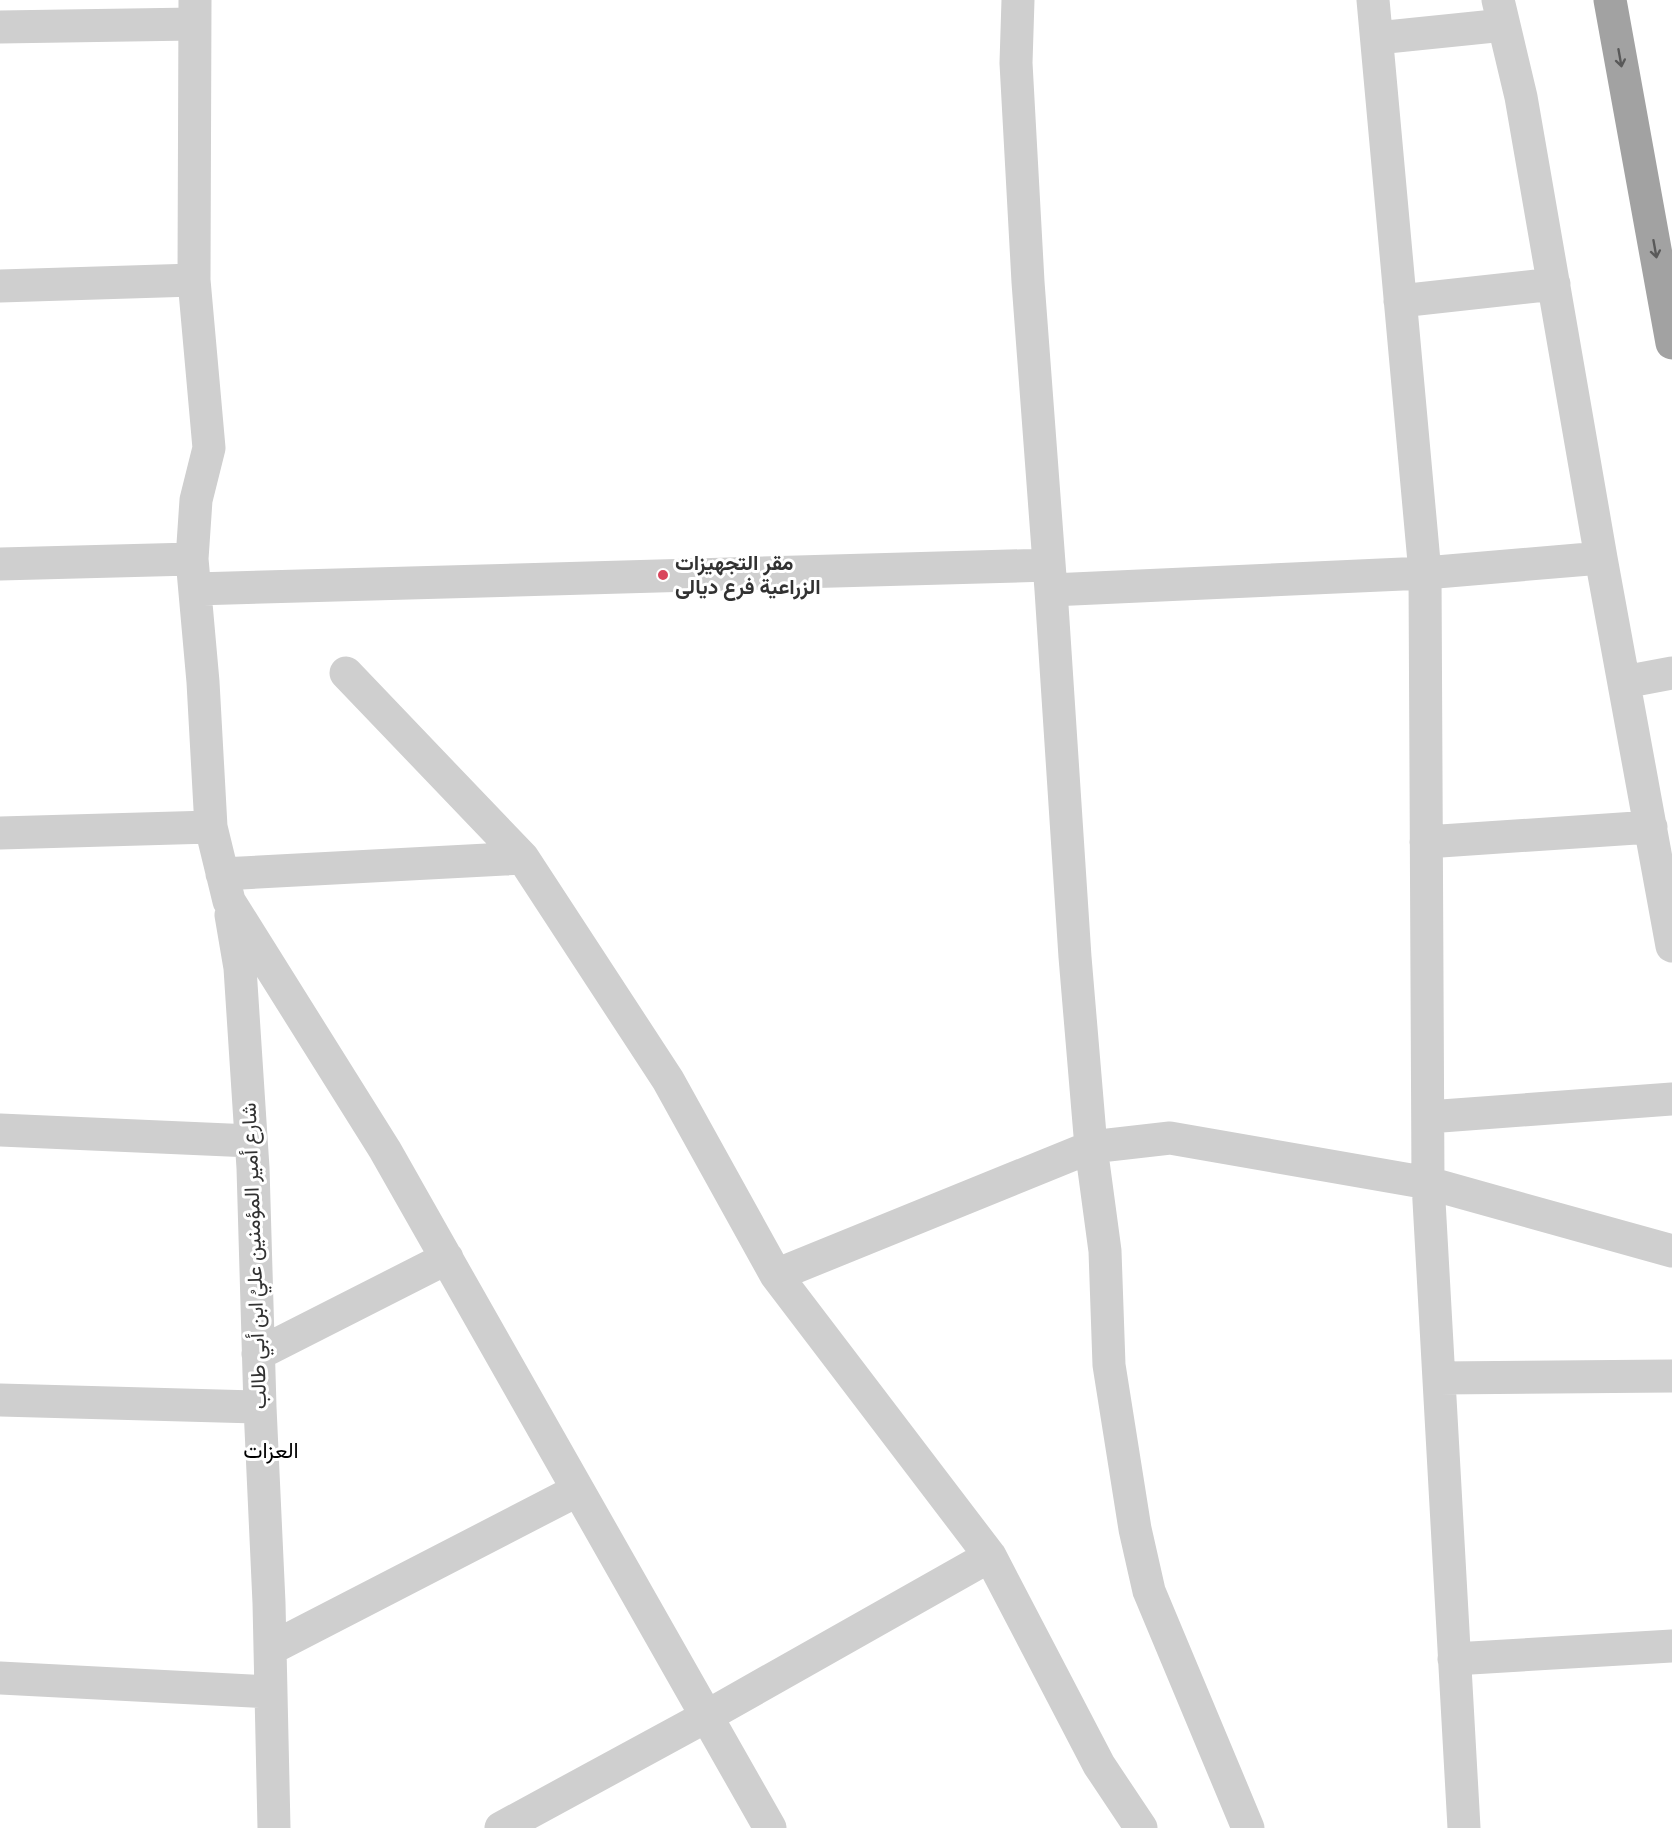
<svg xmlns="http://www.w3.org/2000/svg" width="1672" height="1828" viewBox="0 0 1672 1828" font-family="'Roboto Condensed',Vazirmatn,sans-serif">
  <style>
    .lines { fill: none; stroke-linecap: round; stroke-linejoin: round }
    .minor { stroke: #cfcfcf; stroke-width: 33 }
    .trunk { stroke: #a2a2a2; stroke-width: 33 }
    .oneway { stroke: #595959 }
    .poi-dot { fill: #d9455c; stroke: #fff; stroke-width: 2 }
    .labels { text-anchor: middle; stroke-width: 6; stroke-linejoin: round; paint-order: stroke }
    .poi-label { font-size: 21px; font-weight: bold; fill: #323232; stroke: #fff; text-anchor: start }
    .street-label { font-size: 21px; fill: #323232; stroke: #fff }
    .neighbourhood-label { font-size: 22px; fill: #000; stroke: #fff }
  </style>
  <rect width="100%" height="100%" fill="#fff"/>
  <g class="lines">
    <!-- minor -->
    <path class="minor" d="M195,0L194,280L209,448L196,500L192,559L203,682L211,827L229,901L385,1150L770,1828
      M1018,0L1016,63L1028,282L1051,590L1075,957L1091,1147L1105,1251L1109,1365L1135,1529L1149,1591L1248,1828
      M1373,0L1425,573L1428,1183L1464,1828
      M1498,0L1521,97L1601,558L1672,946
      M0,27L194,24
      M1377,38L1504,25
      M0,286L194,280
      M1400,301L1554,284
      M0,564L192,559
      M195,589L1049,565
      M1051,590L1425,573L1601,558
      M346,673L523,858L668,1080L776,1275L990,1556L707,1716L501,1828
      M1624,682L1672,673
      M0,833L211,827
      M1426,842L1651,827
      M222,874L523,858
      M231,915L240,968L253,1168L260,1407L269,1603L274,1828
      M1428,1117L1672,1099
      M0,1130L251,1141
      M776,1275L1091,1147L1170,1138L1428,1183L1672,1251
      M258,1354L447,1258
      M1439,1378L1672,1376
      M0,1400L260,1407
      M990,1556L1099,1765L1141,1828
      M270,1649L578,1490
      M1454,1659L1672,1646
      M0,1678L271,1692"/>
    <!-- trunk -->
    <path class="trunk" d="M1610,0L1672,343"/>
  </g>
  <!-- one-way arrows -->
  <defs><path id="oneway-shaft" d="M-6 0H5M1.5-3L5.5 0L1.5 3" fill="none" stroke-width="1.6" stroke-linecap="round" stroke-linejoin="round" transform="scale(1.5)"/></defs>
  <g class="oneway">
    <use href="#oneway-shaft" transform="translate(1620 58) rotate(80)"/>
    <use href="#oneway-shaft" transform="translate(1655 249) rotate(80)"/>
  </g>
  <!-- markers -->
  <circle class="poi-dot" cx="663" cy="575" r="6"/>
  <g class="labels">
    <!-- poi labels -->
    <g class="poi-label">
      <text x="675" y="570">مقر التجهيزات<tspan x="675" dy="24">الزراعية فرع ديالى</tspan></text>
    </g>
    <!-- street labels -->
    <g class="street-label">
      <text transform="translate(254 1256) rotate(-92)" y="7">شارع أمير المؤمنين عليُ ابن أبي طالب</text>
    </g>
    <!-- neighbourhood labels -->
    <g class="neighbourhood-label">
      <text x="271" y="1458">العزات</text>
    </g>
  </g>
</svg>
